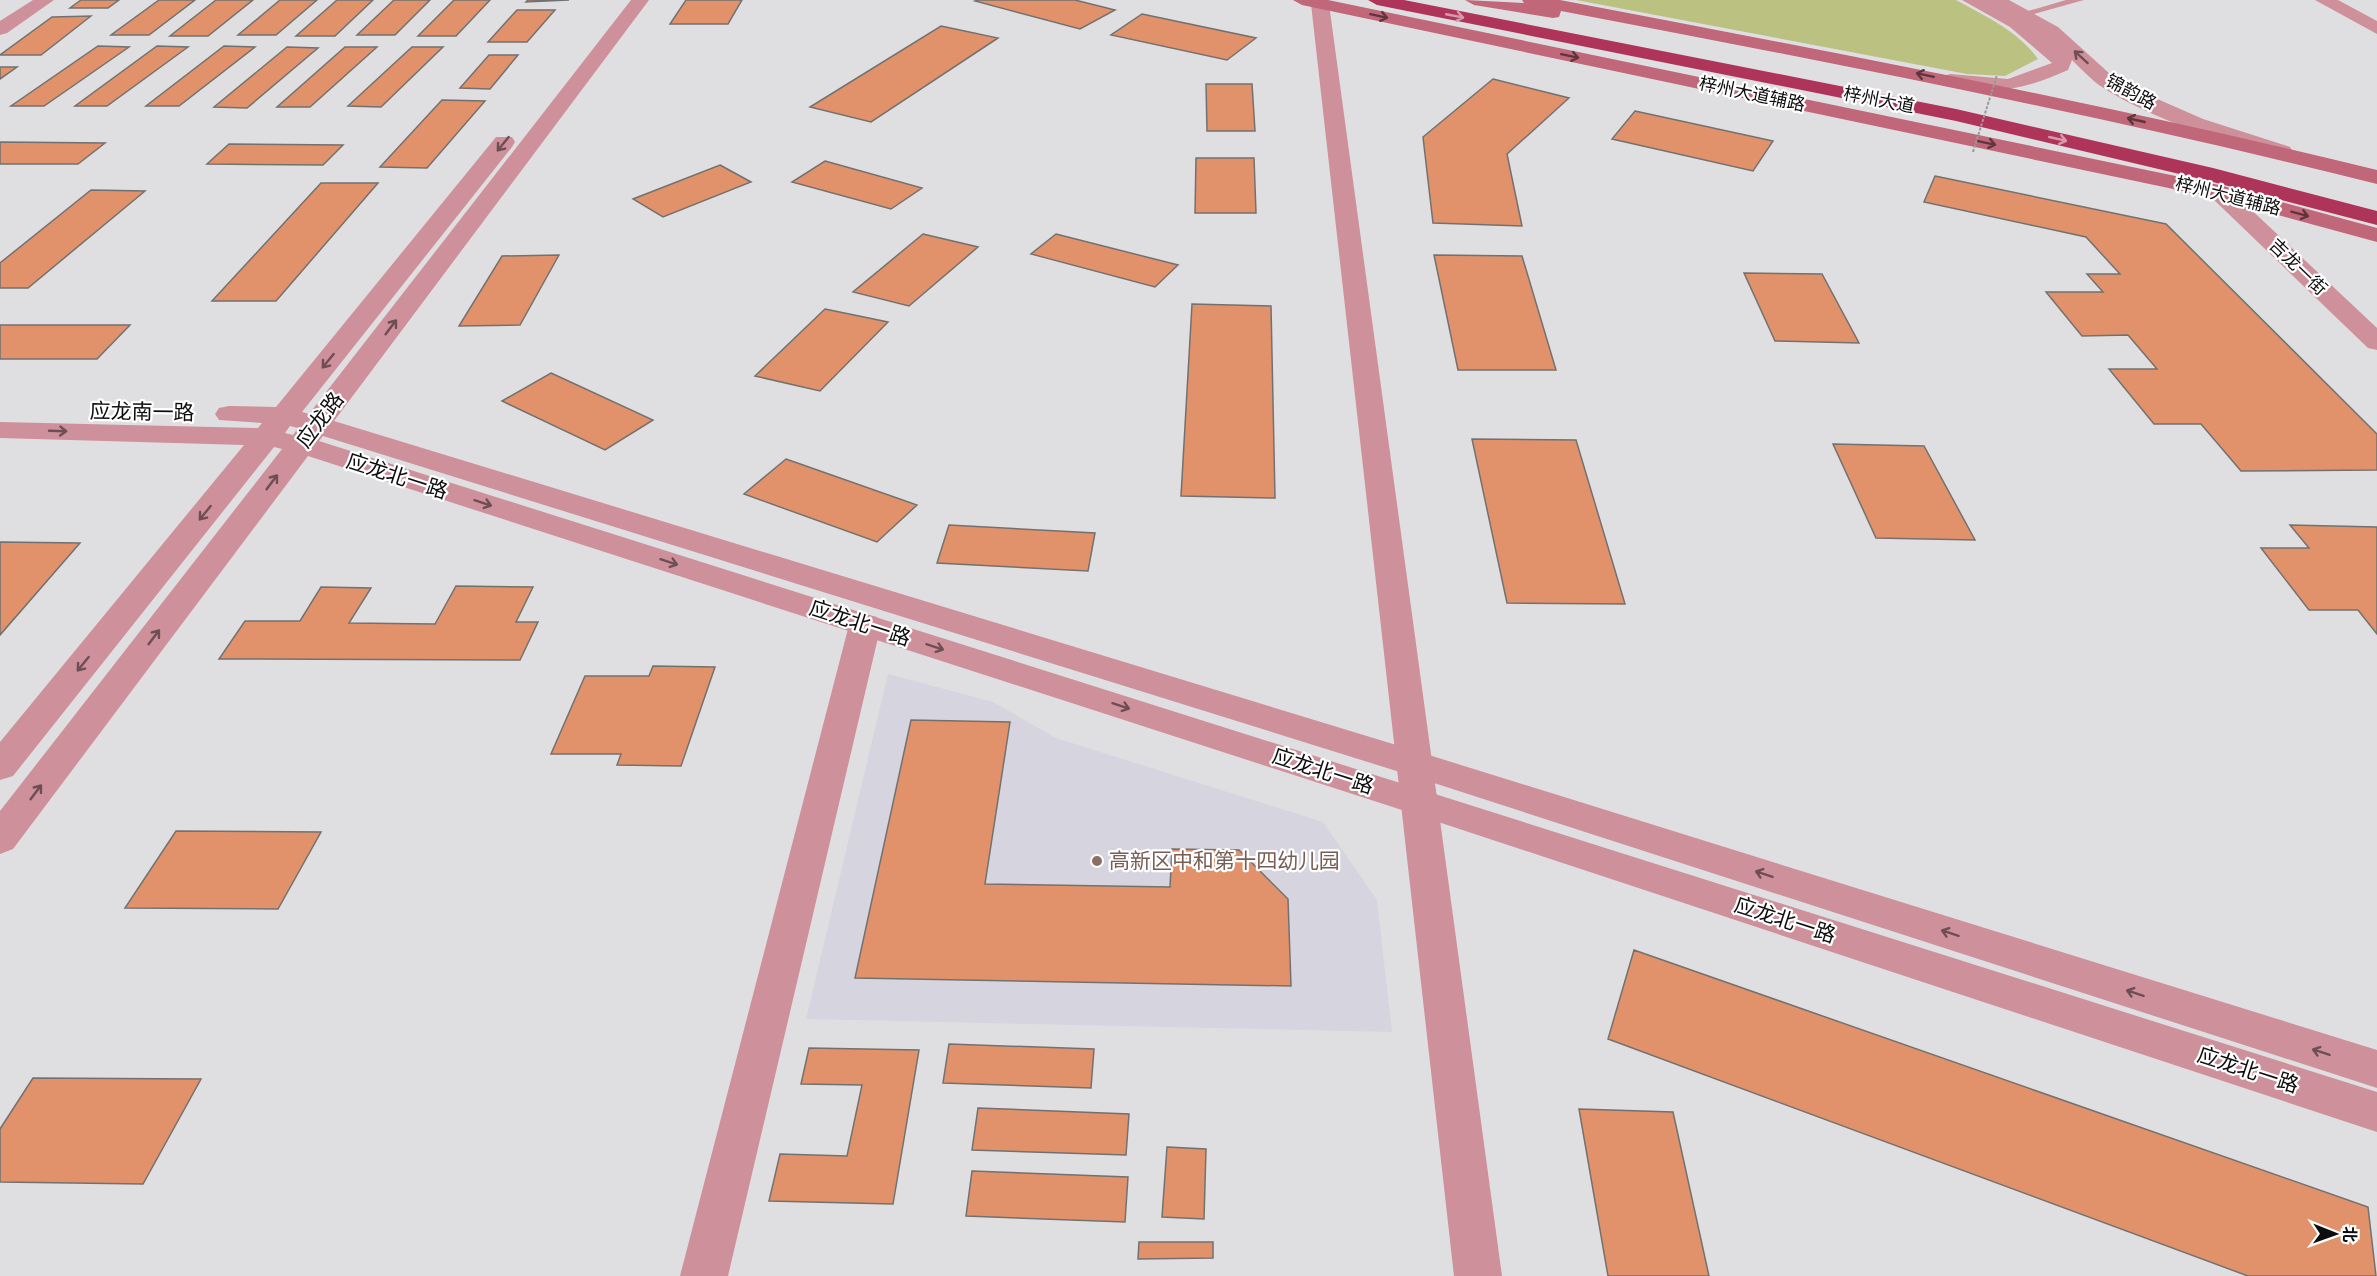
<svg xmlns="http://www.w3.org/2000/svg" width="2377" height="1276" viewBox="0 0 2377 1276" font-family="Overpass,'Noto Sans SC',sans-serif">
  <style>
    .built { fill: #d6d5df }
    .green { fill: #bbc180 }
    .building { fill: #e1926b; stroke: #737170; stroke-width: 1.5 }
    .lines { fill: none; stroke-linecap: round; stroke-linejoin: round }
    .service { fill: #ce909b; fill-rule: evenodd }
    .minor { fill: #ce909b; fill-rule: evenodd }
    .tertiary { fill: #ce909b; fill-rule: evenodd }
    .secondary { fill: #c1677a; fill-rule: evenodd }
    .trunk { fill: #af3459; fill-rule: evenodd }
    .path-bridge { stroke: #9a9a9b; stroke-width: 2; stroke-dasharray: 3 1.5; stroke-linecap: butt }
    .oneway { stroke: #5e353e }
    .oneway2 { stroke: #d79aac }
    .oneway3 { stroke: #6e4e54 }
    .education-dot { fill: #8d6e63; stroke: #fff; stroke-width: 2 }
    .labels { text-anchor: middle; stroke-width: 4.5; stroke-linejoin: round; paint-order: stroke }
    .far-street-label { font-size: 18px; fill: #0d0d0d; stroke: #fff }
    .street-label { font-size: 21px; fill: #0d0d0d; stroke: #fff }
    .education-label { font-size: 21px; fill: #785e54; stroke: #fff; text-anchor: start }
  </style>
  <rect width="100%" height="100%" fill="#dfdfe1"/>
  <!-- built -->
  <path class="built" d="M888,674L993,702L1056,738L1323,822L1377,900L1392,1032L806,1019Z"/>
  <!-- green -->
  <path class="green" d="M1576,0H1956C1985,16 2018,31 2038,59L2005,76L1967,74Z"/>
  <!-- building -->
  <path class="building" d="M81,0H119L108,8H70Z
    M159,0H195L149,35H111Z
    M216,0H253L208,36H170Z
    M280,0H317L276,35H238Z
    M337,0H373L335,36H296Z
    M394,0H430L395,35H357Z
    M454,0H490L456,36H418Z
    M528,0H569L526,2Z
    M686,0H742L728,24H670Z
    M978,0H1075L1115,10L1080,29L975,1Z
    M517,10H555L527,42H488Z
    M1142,14L1256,38L1227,60L1111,35Z
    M91,16L41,55H0L52,17Z
    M941,26L998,38L871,122L810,107Z
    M98,46L129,47L44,106H11Z
    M157,46L188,47L107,106H75Z
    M224,46L255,47L179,106H146Z
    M287,47L318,48L247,108L214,107Z
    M345,47H377L310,107H277Z
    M412,47H443L381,107L348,106Z
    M489,55H518L490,89L460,88Z
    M0,67H17L0,79Z
    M1493,79L1569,98L1507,154L1522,226L1433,223L1423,137Z
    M1206,84H1252L1255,131H1207Z
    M442,100L485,101L427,168L380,167Z
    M1635,111L1773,141L1753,171L1612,139Z
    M0,142L105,143L78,164H0Z
    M229,144L343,145L323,165L207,164Z
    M1196,158H1254L1256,213H1195Z
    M825,161L922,188L891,209L792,182Z
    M720,165L751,182L663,217L633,199Z
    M1935,176L2166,224L2377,434V470L2241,471L2201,424H2154L2109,369H2157L2128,335L2082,336L2046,292H2103L2087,274H2120L2086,237L1924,202Z
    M321,183H378L276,301H212Z
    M91,190L145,191L28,288H0V263Z
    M923,234L978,247L909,306L853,292Z
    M1056,234L1178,265L1155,287L1031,254Z
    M559,255L520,325L459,326L502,256Z
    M1434,255L1522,256L1556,370H1458Z
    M1744,273L1822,274L1859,343L1775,341Z
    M1192,304L1271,306L1275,498L1181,496Z
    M825,309L888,322L820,391L755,376Z
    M0,325H130L97,359H0Z
    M551,373L653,420L605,450L502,401Z
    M1472,439L1576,440L1625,604L1507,603Z
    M1833,444L1924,446L1975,540L1876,538Z
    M786,459L917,505L877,542L744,494Z
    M949,525L1095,533L1088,571L937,563Z
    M2290,525L2377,527V634L2358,610H2309L2261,548H2309Z
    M0,542L80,543L0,635Z
    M456,586L533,587L516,622H538L520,660L219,659L245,621H300L321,587L371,588L349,623L435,624Z
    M653,666L715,667L681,766L617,765L621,754H551L585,676H649Z
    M911,720L1010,722L985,884L1170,887L1172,849L1239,850L1288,899L1291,986L855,978Z
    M176,831L321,832L278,909L125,908Z
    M1634,950L2368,1207L2376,1276H2248L1608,1039Z
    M949,1044L1094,1049L1091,1088L943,1083Z
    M809,1048L919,1050L893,1204L769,1201L780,1154L847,1156L862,1085L801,1084Z
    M33,1078L201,1079L143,1184L0,1182V1129Z
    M978,1108L1129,1114L1126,1155L972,1150Z
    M1579,1109L1673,1112L1709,1276H1608Z
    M1167,1147L1206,1149L1204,1219L1162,1217Z
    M972,1171L1128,1177L1125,1222L966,1216Z
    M1139,1242H1213V1258L1138,1259Z"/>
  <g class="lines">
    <!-- service -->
    <path class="service" d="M2066,0H2084L2023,17L2018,14Z"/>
    <!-- minor -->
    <path class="minor" d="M33,0H54L7,33L0,35V21Z
      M1314,0H1326L1329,4L1502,1276H1454L1311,4Z
      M2315,0H2338L2377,21V34Z
      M2219,185L2227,187L2377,328V350L2368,348L2211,197L2208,192L2211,187Z
      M865,614L877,617L881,625L728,1276H680L849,625L853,617Z"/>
    <!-- tertiary -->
    <path class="tertiary" d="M631,0H649L334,421L1416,751L2377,1050V1088L1403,773L323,436L319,441L2377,1092V1132L1405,811L308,456L13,849L0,854V811L282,449L274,447L13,776L0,780V742L244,445L0,438V422L258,428L262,423L219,420L215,414L219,408L229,406L276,407L496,137H512L515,142L512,147L302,412L309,414ZM290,426L298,428L293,435L285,433Z
      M1962,0H2009L2058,27L2110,74L2146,94L2203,119L2290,147L2293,152L2290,157L2282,158C2231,146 2136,113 2095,82C2087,75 2079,67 2072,60L2068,70C2024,90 1991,96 1943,84L1940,80L1943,76L1950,74L2008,79L2052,63L2010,27Z"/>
    <!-- secondary -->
    <path class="secondary" d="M1293,0H1328L2219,185L2377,228V242L2216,198L1302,5Z
      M1465,0L1524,3L1522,0H1560C1833,52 2107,104 2377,170V184C2107,116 1834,63 1561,11L1559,17L1553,18L1474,5Z"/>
    <!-- trunk -->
    <path class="trunk" d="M1368,0H1404L1956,109L2213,168L2377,211V225L2209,181L1956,121L1377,5Z"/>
    <!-- path-bridge -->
    <path class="path-bridge" d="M1973,152L1997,75"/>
  </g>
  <!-- one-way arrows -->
  <defs><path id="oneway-shaft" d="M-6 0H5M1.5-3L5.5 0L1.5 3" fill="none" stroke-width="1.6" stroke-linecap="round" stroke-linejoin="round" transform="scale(1.5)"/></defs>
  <g class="oneway">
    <use href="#oneway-shaft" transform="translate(1379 16) rotate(12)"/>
    <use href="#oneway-shaft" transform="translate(1570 56) rotate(12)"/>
    <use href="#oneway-shaft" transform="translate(1925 75) rotate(-168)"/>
    <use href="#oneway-shaft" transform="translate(2136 120) rotate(-167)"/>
    <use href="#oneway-shaft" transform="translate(1987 143) rotate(12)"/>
    <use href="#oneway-shaft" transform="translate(2300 214) rotate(15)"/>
  </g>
  <g class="oneway2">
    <use href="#oneway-shaft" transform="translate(1455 16) rotate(11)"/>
    <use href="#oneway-shaft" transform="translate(2058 139) rotate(13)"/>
  </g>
  <g class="oneway3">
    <use href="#oneway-shaft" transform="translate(2081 57) rotate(-138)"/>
    <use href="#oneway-shaft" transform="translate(503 144) rotate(129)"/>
    <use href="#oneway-shaft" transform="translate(391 327) rotate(-53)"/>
    <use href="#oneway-shaft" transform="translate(328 361) rotate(129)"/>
    <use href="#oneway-shaft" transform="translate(58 431) rotate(2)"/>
    <use href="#oneway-shaft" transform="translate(272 482) rotate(-53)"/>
    <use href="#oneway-shaft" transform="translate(483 503) rotate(18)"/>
    <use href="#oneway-shaft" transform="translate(205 513) rotate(129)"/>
    <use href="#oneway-shaft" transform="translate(669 562) rotate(18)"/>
    <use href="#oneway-shaft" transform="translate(154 637) rotate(-53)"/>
    <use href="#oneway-shaft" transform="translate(935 647) rotate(18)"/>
    <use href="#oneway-shaft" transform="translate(83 664) rotate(129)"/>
    <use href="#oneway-shaft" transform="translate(1121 706) rotate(18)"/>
    <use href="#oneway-shaft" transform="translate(36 792) rotate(-53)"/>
    <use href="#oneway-shaft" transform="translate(1764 874) rotate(-162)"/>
    <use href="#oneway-shaft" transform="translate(1950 933) rotate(-162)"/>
    <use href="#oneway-shaft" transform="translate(2135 993) rotate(-162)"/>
    <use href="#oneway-shaft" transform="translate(2321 1052) rotate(-162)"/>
  </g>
  <!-- markers -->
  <circle class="education-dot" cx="1097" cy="861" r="6"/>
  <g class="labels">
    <!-- far-street labels -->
    <g class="far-street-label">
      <text transform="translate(2131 92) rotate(28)" y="6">锦韵路</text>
      <text transform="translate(1752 94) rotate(12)" y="6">梓州大道辅路</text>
      <text transform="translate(1879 100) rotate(11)" y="6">梓州大道</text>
      <text transform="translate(2228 196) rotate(14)" y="6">梓州大道辅路</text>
      <text transform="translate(2298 267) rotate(44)" y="6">吉龙一街</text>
    </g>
    <!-- street labels -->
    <g class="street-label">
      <text transform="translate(142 412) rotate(1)" y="7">应龙南一路</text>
      <text transform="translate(320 420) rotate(-53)" y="7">应龙路</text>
      <text transform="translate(397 476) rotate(18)" y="7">应龙北一路</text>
      <text transform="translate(860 623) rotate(18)" y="7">应龙北一路</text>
      <text transform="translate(1323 771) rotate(18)" y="7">应龙北一路</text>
      <text transform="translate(1785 920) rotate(18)" y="7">应龙北一路</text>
      <text transform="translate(2248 1070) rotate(18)" y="7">应龙北一路</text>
    </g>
    <!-- education labels -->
    <g class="education-label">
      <text x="1109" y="868">高新区中和第十四幼儿园</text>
    </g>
  </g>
  <!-- north arrow -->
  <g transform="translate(2335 1234) rotate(91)" stroke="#ffffff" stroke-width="4.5" paint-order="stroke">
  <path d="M0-4.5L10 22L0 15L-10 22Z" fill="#0d0d0d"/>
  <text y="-9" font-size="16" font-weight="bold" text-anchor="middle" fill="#0d0d0d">北</text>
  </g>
</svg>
